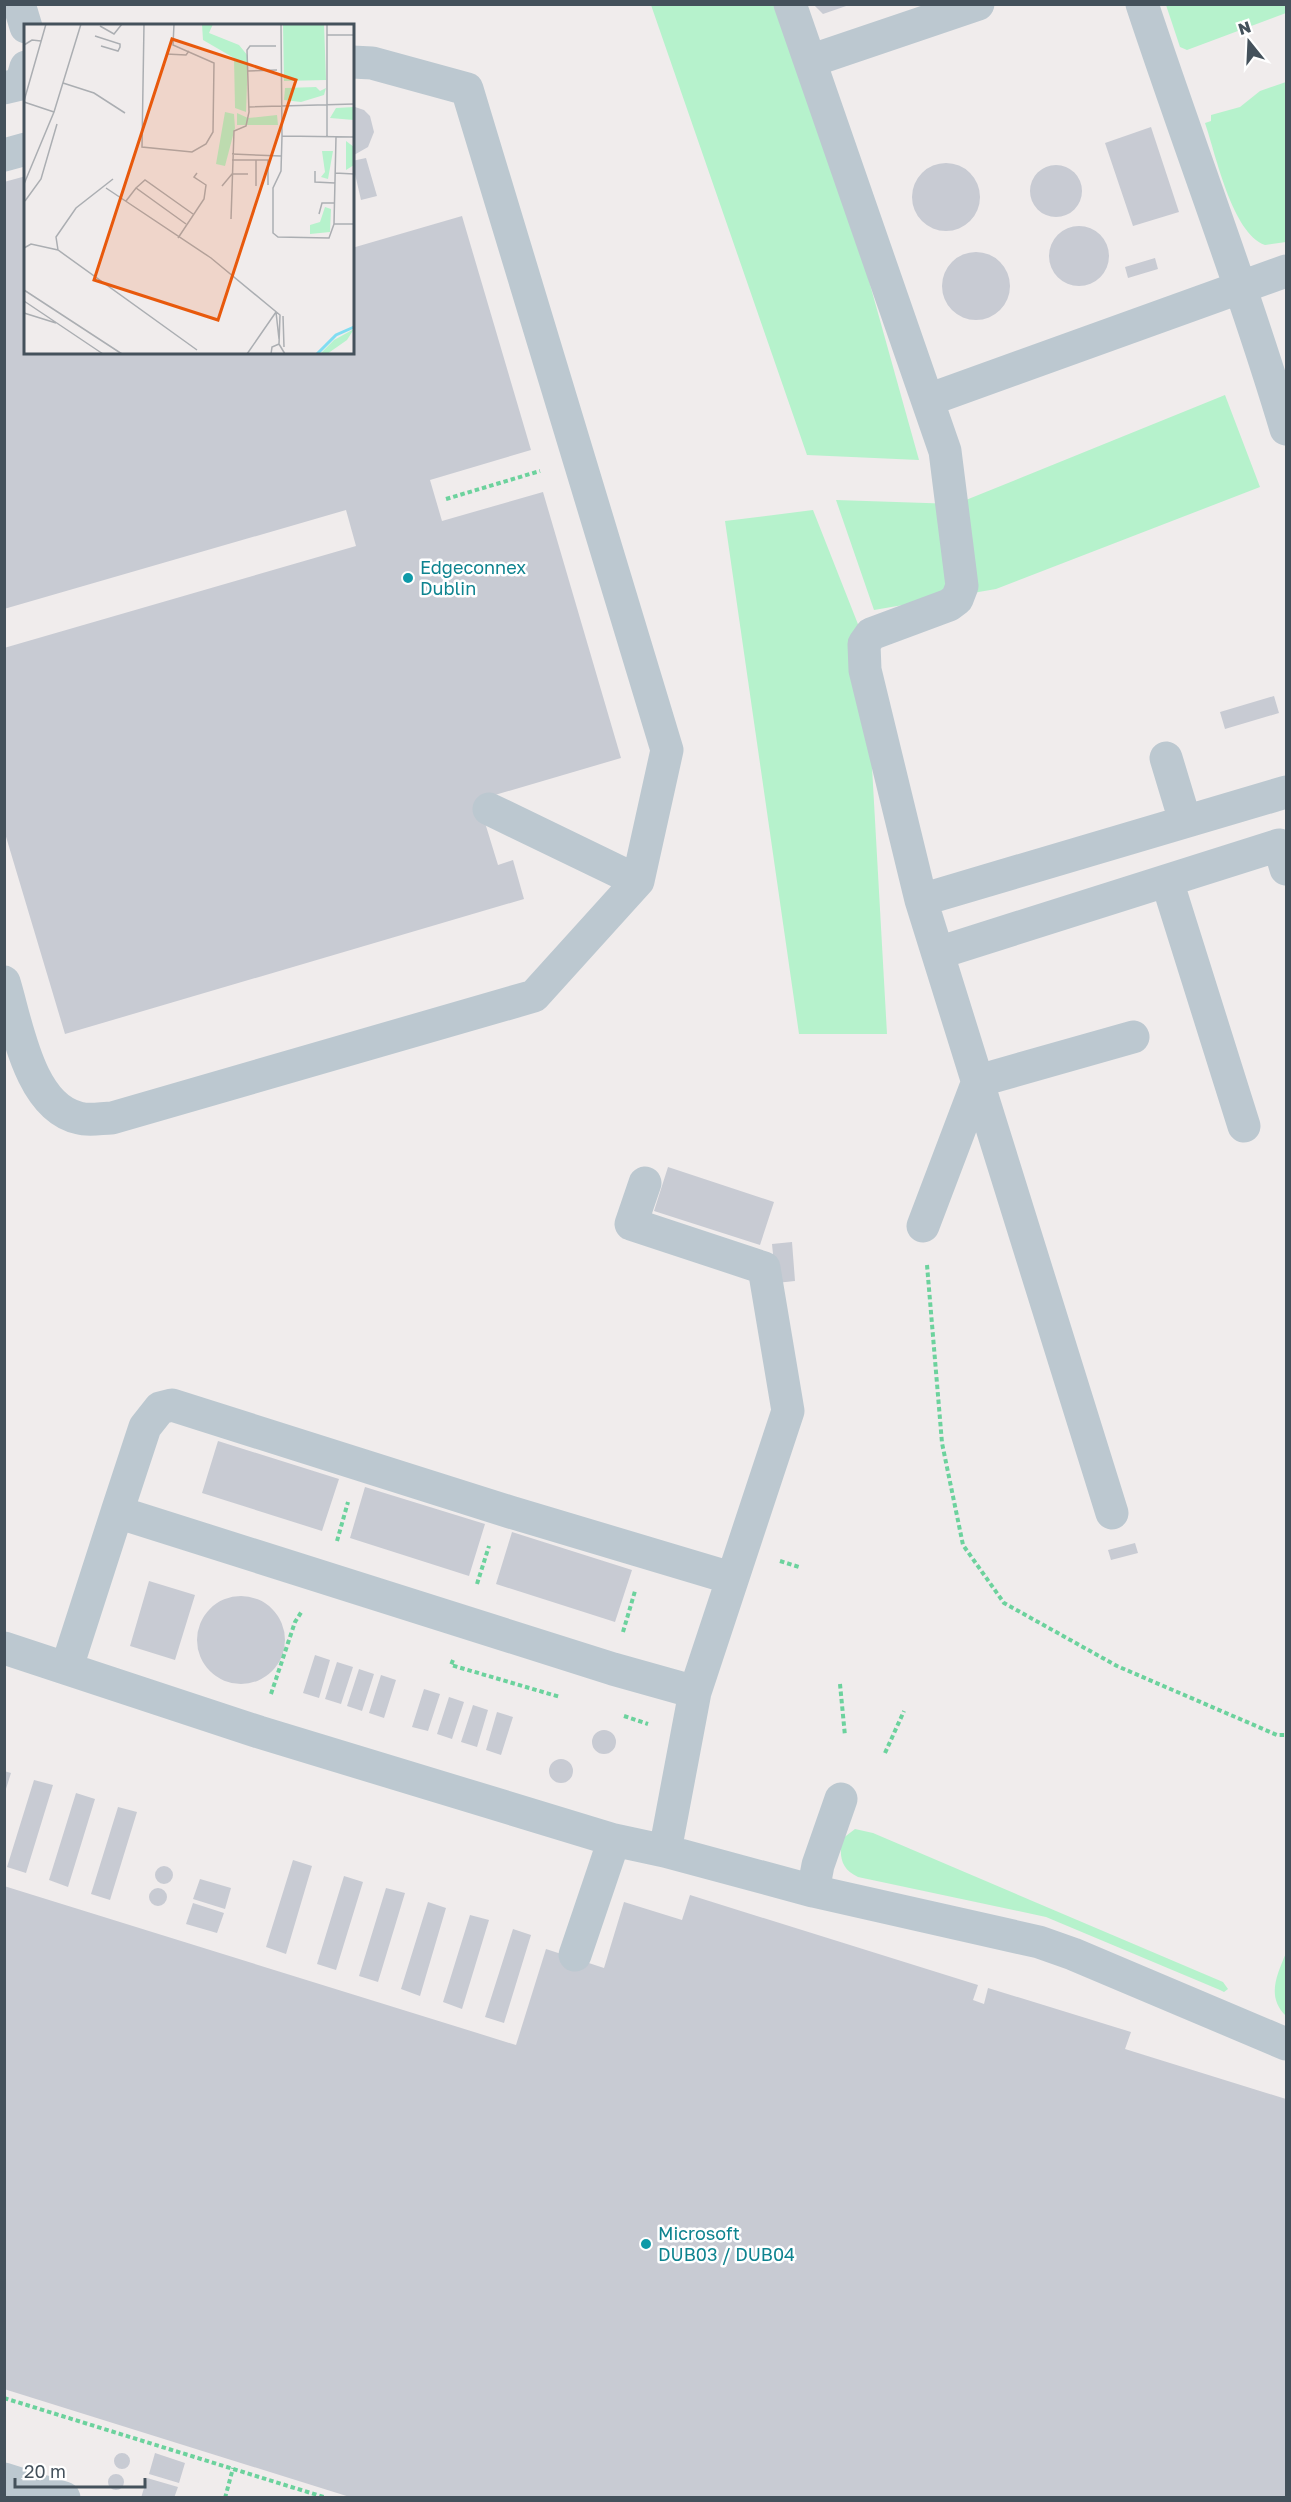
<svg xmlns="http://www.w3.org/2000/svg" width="1291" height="2502" viewBox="0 0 1291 2502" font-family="'Golos Text',sans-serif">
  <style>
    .green { fill: #b6f2cc }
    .building { fill: #c8cbd3 }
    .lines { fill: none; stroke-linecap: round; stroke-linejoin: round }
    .path { stroke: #6cd29d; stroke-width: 4; stroke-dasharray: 4.5 3; stroke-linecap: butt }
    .minor { stroke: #bcc8d0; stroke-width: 33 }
    .culture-dot { fill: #0f9aa8; stroke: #fff; stroke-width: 2 }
    .labels { text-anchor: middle; stroke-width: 5; stroke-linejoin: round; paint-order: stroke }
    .culture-label { font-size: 18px; fill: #0d838f; stroke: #fff; text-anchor: start }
    .inset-river { fill: none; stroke: #80ddf2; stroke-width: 3 }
    .inset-road { fill: none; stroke: #abaeb2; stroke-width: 1.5 }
    .view { fill: #e8590c; fill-opacity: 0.15; stroke: #e8590c; stroke-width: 3 }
    .inset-edge { fill: none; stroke: #44515b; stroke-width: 3 }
  </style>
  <rect width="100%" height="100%" fill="#f0ecec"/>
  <!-- green -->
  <path class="green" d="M651,5H792L919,460L807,455Z
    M1166,5H1286V13L1187,50L1180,47Z
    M1286,82V242L1265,245C1232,233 1216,155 1205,123L1211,121V115L1240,107L1260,91Z
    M1225,395L1260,487L996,589L874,610L836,500L956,504Z
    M813,510L865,642L887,1034H799L725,521Z
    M855,1829L873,1833L1223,1982L1228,1989L1224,1992L1220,1990L1046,1917L858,1877C841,1869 839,1857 842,1839Z
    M1286,1953V2016C1266,1997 1277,1975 1286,1953Z"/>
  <!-- building -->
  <path class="building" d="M813,4H849V5L823,14Z
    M352,106L364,110L370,116L374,132L368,147L354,155Z
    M1151,127L1179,212L1133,226L1105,143Z
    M366,158L377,196L361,200L352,161Z
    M912 197a34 34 0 1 1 68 0a34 34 0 1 1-68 0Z
    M1030 191a26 26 0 1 1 52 0a26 26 0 1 1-52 0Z
    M26,176V352H352V248L462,216L531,450L430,480L442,521L543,492L621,758L478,800L498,865L513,860L524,899L65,1034L4,830V648L356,546L346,510L4,609V182Z
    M1049 256a30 30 0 1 1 60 0a30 30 0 1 1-60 0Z
    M942 286a34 34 0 1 1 68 0a34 34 0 1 1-68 0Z
    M1155,258L1158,269L1128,278L1125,267Z
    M1274,696L1279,713L1225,729L1220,712Z
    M668,1167L774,1202L760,1245L654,1211Z
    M792,1242L795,1281L776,1283L772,1244Z
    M218,1441L339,1479L322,1531L202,1493Z
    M365,1487L485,1524L469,1576L350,1538Z
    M512,1532L632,1570L615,1622L496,1584Z
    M1135,1543L1138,1553L1111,1560L1108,1550Z
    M149,1581L195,1595L175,1660L130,1646Z
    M197 1640a44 44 0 1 1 88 0a44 44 0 1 1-88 0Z
    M315,1655L330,1660L319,1698L303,1693Z
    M337,1662L353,1667L341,1704L325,1699Z
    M359,1669L374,1674L362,1711L347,1706Z
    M381,1675L396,1680L384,1718L369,1713Z
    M424,1689L440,1694L428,1731L412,1727Z
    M449,1697L464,1702L452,1739L437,1734Z
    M473,1705L488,1710L477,1747L461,1742Z
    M497,1712L513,1717L501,1755L486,1750Z
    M592 1742a12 12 0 1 1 24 0a12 12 0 1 1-24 0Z
    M549 1771a12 12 0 1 1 24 0a12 12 0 1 1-24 0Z
    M4,1771L11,1773L5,1792L4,1791Z
    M34,1780L53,1785L26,1873L7,1867Z
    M76,1793L95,1799L68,1887L49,1880Z
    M118,1807L137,1812L110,1900L91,1894Z
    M293,1860L312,1866L286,1954L266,1947Z
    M155 1875a9 9 0 1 1 18 0a9 9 0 1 1-18 0Z
    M344,1876L363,1882L336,1970L317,1964Z
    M200,1879L231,1888L225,1909L193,1899Z
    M4,1886L516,2045L546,1949L604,1968L624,1902L682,1920L690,1895L978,1985L973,2000L984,2004L988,1988L1131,2032L1125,2049L1286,2099V2498H353L4,2389Z
    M386,1888L405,1893L378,1982L359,1976Z
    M149 1897a9 9 0 1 1 18 0a9 9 0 1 1-18 0Z
    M428,1902L446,1908L420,1996L401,1989Z
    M193,1903L224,1913L217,1933L186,1924Z
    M470,1915L489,1920L462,2009L443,2002Z
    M513,1929L531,1935L504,2023L485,2017Z
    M114 2461a8 8 0 1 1 16 0a8 8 0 1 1-16 0Z
    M155,2453L185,2463L179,2483L149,2474Z
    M108 2482a8 8 0 1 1 16 0a8 8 0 1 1-16 0Z
    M147,2478L178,2487L174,2498H141Z"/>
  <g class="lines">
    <!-- path -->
    <path class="path" d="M446,499L540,471
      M927,1265L942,1443L963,1545L1004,1603L1117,1666L1277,1735H1286
      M337,1541L348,1502
      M780,1561L799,1567
      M477,1584L489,1546
      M623,1632L635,1591
      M453,1660L451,1665L560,1697
      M840,1684L845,1736
      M271,1694L295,1622L302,1611
      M624,1716L648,1724
      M885,1753L904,1711
      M4,2398L327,2498
      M225,2498L233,2468"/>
    <!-- minor -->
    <path class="minor" d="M19,4L26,27
      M790,4L945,451L962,586L957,599L949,605L871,634L864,644L865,670L921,900L1112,1513
      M1142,4C1189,146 1243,286 1286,429
      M810,61L978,4
      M4,88L21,84L26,67
      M4,155L26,149
      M928,400L1286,271
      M1166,758L1185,821
      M489,809L638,881
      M1167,881L1244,1126
      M921,900L1286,792
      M938,953L1279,845L1286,869
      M4,982C17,1024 29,1107 79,1118C89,1121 102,1118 112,1118L534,996L638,881L667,750L467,89L372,63L352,62
      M645,1183L631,1224L764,1268L788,1411L695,1692L665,1851
      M923,1226L978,1081L1133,1037
      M117,1512L145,1427L160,1408L172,1405L510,1512L731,1578
      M4,1648L259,1732L614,1840L665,1851L813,1891L1039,1942L1073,1954L1286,2044
      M67,1667L117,1512L613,1669L695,1692
      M813,1891L818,1865L841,1799
      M575,1955L614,1840
      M4,2479L64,2498"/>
  </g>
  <!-- markers -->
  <g class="culture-dot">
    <circle cx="408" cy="578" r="6"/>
    <circle cx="646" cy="2244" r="6"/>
  </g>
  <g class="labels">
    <!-- culture labels -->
    <g class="culture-label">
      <text x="420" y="574">Edgeconnex<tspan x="420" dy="21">Dublin</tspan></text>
      <text x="658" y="2240">Microsoft<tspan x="658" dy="21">DUB03 / DUB04</tspan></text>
    </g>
  </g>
  <!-- overview -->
  <g transform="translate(24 24)">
    <rect width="330" height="330" fill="#f0ecec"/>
    <path d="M178,0H189L185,9L215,21L224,32L222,88L211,84L210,34L179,16ZM259,0H300L302,56L260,57ZM292,63L296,67L302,64L300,71L277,78L260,76L261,64ZM330,83V96L306,94L312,84ZM201,88L210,90L211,104L201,142L192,140ZM213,89L224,94L253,91L254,101H213ZM322,117L330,123V141L322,146ZM298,127H309L304,155L297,153L301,148ZM301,183L307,185L306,208L286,210V201L296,198ZM330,305L323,316L303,330H296L310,316Z" fill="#b6f2cc"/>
    <path class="inset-river" d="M293,330L312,311L330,303"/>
    <path class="inset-road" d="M120,0L118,123L168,128L182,120L189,108L190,39L149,21L150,0M257,0L258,112M76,2L90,10L98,0M303,11H330M71,12L96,20V23L94,27L77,22M0,21L8,16L17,17M142,30L162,31L165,27M224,47L253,46M39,59L70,69L101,89M0,77L22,0M0,78L30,88M225,83L330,80M303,113V0M312,113L310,200H330M208,130L257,132M208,136H244V161M291,147V158L311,159M311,149L330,150M0,160L30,88L57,0M198,162L208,150H224M232,162V136M82,164L187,234L256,291L255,320M112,164L121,156L169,190M1,177L17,155L33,100M102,177L112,164L162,200M295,190L298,179H310M207,195L210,107L222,102L225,88L223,26L226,22H252M310,200L305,214L254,213L249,209V164L257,147L258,112L330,113M154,214L180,175L182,161L170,153L173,149M0,224L7,220L34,226L173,326M34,226L32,213L52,184L89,155M0,266L98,330M0,277L79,330M252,288L255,315M0,289L32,299M259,292L260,323M223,330L252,288M247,330L248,323L255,320L261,330"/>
    <path class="view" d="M148,15L272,56L194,296L70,256Z"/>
    <rect width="330" height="330" class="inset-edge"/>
  </g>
  <!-- border -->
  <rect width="1291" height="2502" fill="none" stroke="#44515b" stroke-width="12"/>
  <!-- north arrow -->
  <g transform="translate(1249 42) rotate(342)" stroke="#ffffff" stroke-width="4.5" paint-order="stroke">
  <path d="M0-4.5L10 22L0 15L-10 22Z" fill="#44515b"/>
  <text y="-9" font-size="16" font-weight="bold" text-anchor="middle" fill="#44515b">N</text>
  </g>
  <!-- scale -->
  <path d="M15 2478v9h130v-9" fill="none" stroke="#44515b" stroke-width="3"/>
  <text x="24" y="2478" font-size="18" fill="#44515b" stroke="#ffffff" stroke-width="4.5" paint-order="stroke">20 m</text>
</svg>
